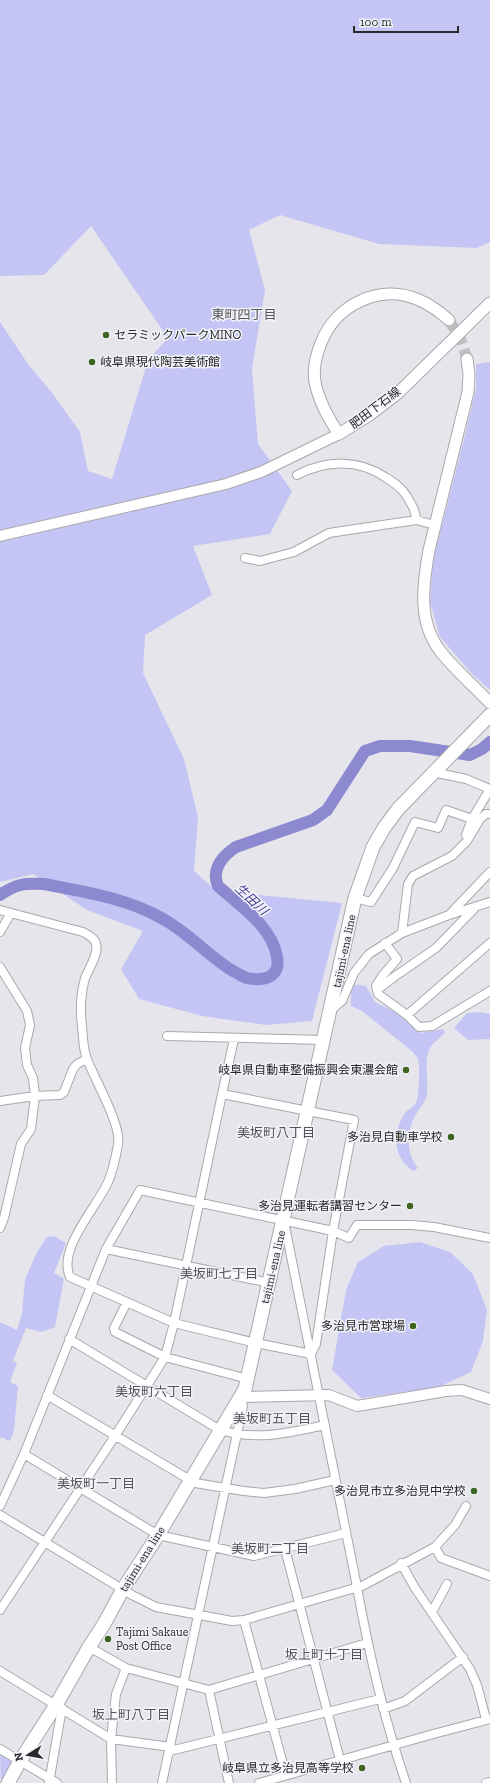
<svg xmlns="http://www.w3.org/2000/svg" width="490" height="1783" viewBox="0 0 490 1783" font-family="'Zilla Slab','Noto Sans JP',serif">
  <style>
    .green { fill: #c5c5f5 }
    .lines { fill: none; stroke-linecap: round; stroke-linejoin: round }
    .river { stroke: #8c89d0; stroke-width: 12 }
    .secondary-tunnel { stroke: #bfbfc4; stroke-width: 11; stroke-dasharray: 11 5.5; stroke-linecap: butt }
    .minor-casing { stroke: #a8a8ad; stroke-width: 10 }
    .tertiary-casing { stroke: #a8a8ad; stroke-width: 12 }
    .secondary-casing { stroke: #a8a8ad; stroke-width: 13 }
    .primary-casing { stroke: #a8a8ad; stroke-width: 15 }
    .minor { stroke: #fff; stroke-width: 8 }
    .tertiary { stroke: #fff; stroke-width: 10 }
    .secondary { stroke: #fff; stroke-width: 11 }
    .primary { stroke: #fff; stroke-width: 13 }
    .poi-dot { fill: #3d6521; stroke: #f2f3f9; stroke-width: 1.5 }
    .labels { text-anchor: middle; stroke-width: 3; stroke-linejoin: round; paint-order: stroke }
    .poi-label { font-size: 12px; fill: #28282a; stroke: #f2f3f9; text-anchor: end }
    .street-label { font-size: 12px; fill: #28282a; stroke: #f2f3f9 }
    .neighbourhood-label { font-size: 13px; fill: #545559; stroke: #f2f3f9 }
    .water-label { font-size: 13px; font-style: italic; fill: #473c90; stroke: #f2f3f9 }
  </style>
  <rect width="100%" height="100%" fill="#e5e5eb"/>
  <!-- green -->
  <path class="green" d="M0,0H490V242L477,248L379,244L280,215L249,230L265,290L252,369L258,444L292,491L270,534L193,546L212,595L145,635L143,673L184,759L198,817L194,871L217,891L342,903L312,1021L266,1025L202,1016L139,999L121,969L143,931L87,910L33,874L0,882V322L28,364L53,394L80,432L88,471L112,479L148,360L168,338L91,226L44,275L0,276Z
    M490,362V690L472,674L440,637L430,602L433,560L466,431L476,388V364Z
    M351,984L366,986L375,1002L397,1013L421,1033L443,1029L445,1032C441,1037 433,1043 430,1048C423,1061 429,1079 427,1094C426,1102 419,1109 415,1116C406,1132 406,1153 418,1168L413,1171C393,1158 392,1133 405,1113C408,1109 414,1107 416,1103C419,1097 420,1065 418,1059C417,1057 414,1054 413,1052L362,1011L351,1006Z
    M480,1012L490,1014V1039L468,1040L454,1028L467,1013Z
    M54,1236L66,1243L54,1273L64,1279L55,1327L42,1332L26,1328L13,1361L17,1363L10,1382L18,1386L14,1430L10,1441L1,1437L0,1440V1322L17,1330L22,1313L25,1279L37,1252L47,1237Z
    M420,1242L450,1252L473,1274L487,1310L483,1341L471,1372L439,1387L361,1398L332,1370L346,1290L358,1262L384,1246Z
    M0,1752L9,1757L11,1765L1,1783Z"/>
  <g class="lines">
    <!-- river -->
    <path class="river" d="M0,895C16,884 24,883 44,884C84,892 127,898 163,919C189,933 208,956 233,971C238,973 242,977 247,978C255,980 267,980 273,974C278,970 278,963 277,957C272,926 240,906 218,886C211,870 222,856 236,847L313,820L327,810L365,751L380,746H410L470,755L482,749L490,742"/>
    <!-- secondary-tunnel -->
    <path class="secondary-tunnel" d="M449,320L461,340L467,359"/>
    <!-- minor casing -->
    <g class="minor-casing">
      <path id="minor" d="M297,475C326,460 358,459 385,477C393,482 401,487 406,495C411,504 416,510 416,520
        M245,558L260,561L294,552L329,533L416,520L435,525
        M433,772L466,779L490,789
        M466,835L472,819L490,789
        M355,898L371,902L393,868L415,822L438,828L446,810L472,819
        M0,910L83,932C88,935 95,938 96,944C99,954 89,968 85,978C81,993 80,1011 82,1026C83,1037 83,1049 87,1059C94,1078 122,1126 118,1144C116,1156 113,1171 108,1182C97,1207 57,1249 70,1277L174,1323L256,1343L311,1354L316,1344L333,1231L354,1120L222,1094L174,1323L165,1357L115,1436L0,1610
        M449,915L490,872
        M0,932L11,913
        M402,933L408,884L413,876L452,856L467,841L480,819L486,814H490
        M385,943L397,959L383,975L376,986L378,994L407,1015L419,1027L432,1026L490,991
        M0,967L27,1011L30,1025L25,1048L27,1065L33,1078L35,1096L31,1129L21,1144L4,1218L0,1228
        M377,990L394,977L436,948L474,909
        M331,1010L342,1001L354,973L369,954L402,933L449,915L490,902
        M407,1015L490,943
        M167,1036L324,1040
        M222,1094L234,1039
        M0,1101L35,1096L60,1095L64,1092L73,1069L77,1064L87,1059
        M284,1221L357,1587C369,1654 384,1719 406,1783
        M106,1249L270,1283
        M127,1302L114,1328L115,1332L165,1357L248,1379
        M69,1339L220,1430C258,1441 288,1433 325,1425
        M47,1395L195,1483L244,1491L264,1493L295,1489L335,1480
        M24,1454L158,1535L254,1556L346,1533
        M0,1506L24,1454L106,1249L140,1190L333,1231L349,1238L357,1225H412L434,1227L490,1238
        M0,1515L132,1595L156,1607L232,1621L244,1620L362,1586L435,1547L455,1525L466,1506
        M435,1547L441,1558L490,1576
        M285,1549L340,1760
        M401,1563L415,1588L470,1669L477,1685L486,1719
        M432,1612L447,1584
        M244,1620L286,1775
        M89,1647L126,1668L209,1690L367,1643
        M0,1671L111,1739L171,1747
        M209,1690L229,1783
        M383,1709L405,1701L463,1657
        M0,1749L57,1783
        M170,1751L380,1699
        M49,1783L62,1708
        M112,1783L111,1739L116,1694L126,1668
        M162,1783L243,1406L241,1397
        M259,1783L437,1733L490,1719
        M486,1783L490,1782"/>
    </g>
    <!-- tertiary casing -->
    <g class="tertiary-casing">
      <path id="tertiary" d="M0,536L226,484L261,472L339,434
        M241,1397L329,1395L357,1406L446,1391L462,1390L490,1399"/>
    </g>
    <!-- secondary casing -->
    <g class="secondary-casing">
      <path id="secondary" d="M449,320C440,312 431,305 419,300C381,283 336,304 321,343C316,355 313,369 315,382C319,402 328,418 339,434L371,414L397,394L490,303
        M467,359L469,374L468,392L429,550C423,584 417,622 441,652C455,670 474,686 490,703"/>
    </g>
    <!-- primary casing -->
    <g class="primary-casing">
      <path id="primary" d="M8,1783L20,1761L56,1705L89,1647L104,1624L123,1589L158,1535L245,1389L355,898L373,847L384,828L398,809L490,715"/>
    </g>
    <!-- minor -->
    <use href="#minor" class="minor"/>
    <!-- tertiary -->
    <use href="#tertiary" class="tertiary"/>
    <!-- secondary -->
    <use href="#secondary" class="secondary"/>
    <!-- primary -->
    <use href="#primary" class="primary"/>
  </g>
  <!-- markers -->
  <g class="poi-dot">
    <circle cx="106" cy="335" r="4"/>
    <circle cx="92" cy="362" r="4"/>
    <circle cx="406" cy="1070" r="4"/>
    <circle cx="451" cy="1137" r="4"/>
    <circle cx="410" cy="1206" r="4"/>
    <circle cx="413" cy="1326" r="4"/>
    <circle cx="474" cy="1491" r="4"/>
    <circle cx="108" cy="1639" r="4"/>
    <circle cx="362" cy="1768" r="4"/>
  </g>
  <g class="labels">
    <!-- poi labels -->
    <g class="poi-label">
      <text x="114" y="339" text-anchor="start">セラミックパークMINO</text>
      <text x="100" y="366" text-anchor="start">岐阜県現代陶芸美術館</text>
      <text x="398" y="1074">岐阜県自動車整備振興会東濃会館</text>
      <text x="443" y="1141">多治見自動車学校</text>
      <text x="402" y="1210">多治見運転者講習センター</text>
      <text x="405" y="1330">多治見市営球場</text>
      <text x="466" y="1495">多治見市立多治見中学校</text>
      <text x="116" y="1636" text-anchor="start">Tajimi Sakaue<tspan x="116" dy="14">Post Office</tspan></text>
      <text x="354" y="1772">岐阜県立多治見高等学校</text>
    </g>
    <!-- street labels -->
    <g class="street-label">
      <text transform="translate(375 408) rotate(-37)" y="4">肥田下石線</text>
      <text transform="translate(344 951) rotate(-78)" y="4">tajimi-ena line</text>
      <text transform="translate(273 1267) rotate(-77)" y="4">tajimi-ena line</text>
      <text transform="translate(142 1559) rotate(-58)" y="4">tajimi-ena line</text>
    </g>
    <!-- neighbourhood labels -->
    <g class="neighbourhood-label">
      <text x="244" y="319">東町四丁目</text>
      <text x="276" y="1137">美坂町八丁目</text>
      <text x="219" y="1278">美坂町七丁目</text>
      <text x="154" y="1396">美坂町六丁目</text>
      <text x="272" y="1423">美坂町五丁目</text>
      <text x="96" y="1488">美坂町一丁目</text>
      <text x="270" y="1553">美坂町二丁目</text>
      <text x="324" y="1659">坂上町十丁目</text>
      <text x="131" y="1719">坂上町八丁目</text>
    </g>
    <!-- water labels -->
    <g class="water-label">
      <text transform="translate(252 899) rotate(43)" y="5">生田川</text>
    </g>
  </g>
  <!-- north arrow -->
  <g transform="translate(28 1755) rotate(259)" stroke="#f2f3f9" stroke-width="3" paint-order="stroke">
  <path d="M0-3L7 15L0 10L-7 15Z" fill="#28282a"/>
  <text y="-6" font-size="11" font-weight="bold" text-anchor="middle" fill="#28282a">N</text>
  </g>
  <!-- scale -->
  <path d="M354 26v6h104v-6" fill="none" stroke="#28282a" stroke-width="2"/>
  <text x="360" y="26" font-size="12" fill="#28282a" stroke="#f2f3f9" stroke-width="3" paint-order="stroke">100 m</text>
</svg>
